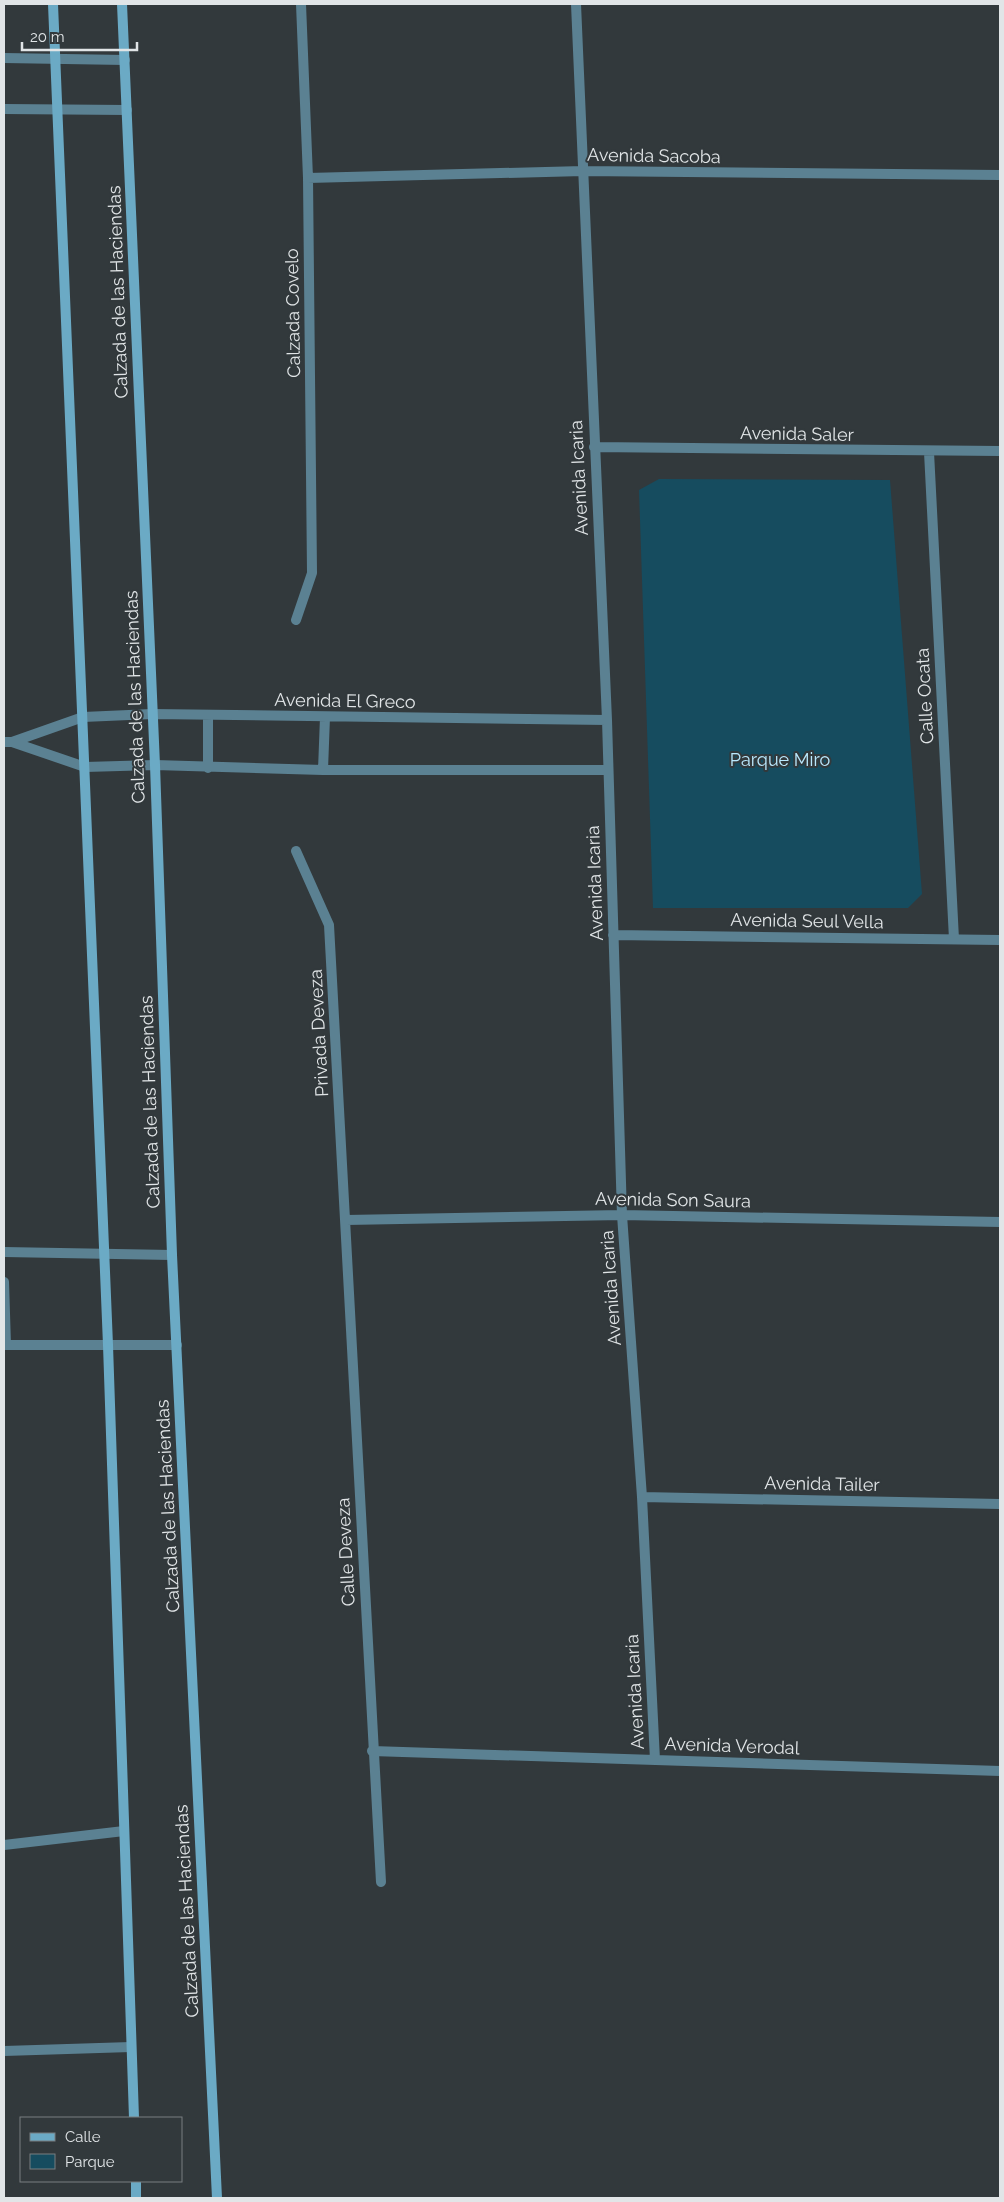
<svg xmlns="http://www.w3.org/2000/svg" width="1004" height="2202" viewBox="0 0 1004 2202" font-family="Raleway,sans-serif">
  <style>
    .green { fill: #164c5f }
    .lines { fill: none; stroke-linecap: round; stroke-linejoin: round }
    .service { stroke: #5b8192; stroke-width: 10 }
    .minor { stroke: #5b8192; stroke-width: 10 }
    .secondary { stroke: #6baac5; stroke-width: 10 }
    .labels { text-anchor: middle; stroke-width: 4; stroke-linejoin: round; paint-order: stroke }
    .street-label { font-size: 18px; fill: #e1e5e7; stroke: #32393c }
    .park-label { font-size: 18px; fill: #b9e8fd; stroke: #32393c }
  </style>
  <rect width="100%" height="100%" fill="#32393c"/>
  <!-- green -->
  <path class="green" d="M659,479L890,480L922,894L908,908H653L639,490Z"/>
  <g class="lines">
    <!-- service -->
    <path class="service" d="M4,1845L124,1831
      M4,2051L131,2047"/>
    <!-- minor -->
    <path class="minor" d="M576,4L607,720L622,1215L642,1497L655,1760
      M4,58L125,60
      M4,109L127,110
      M308,178L583,171L1000,175
      M594,447L1000,451
      M929,452L954,939
      M296,620L312,573L308,178L301,4
      M208,716V768
      M4,742H12L85,767L155,765L323,770H608
      M12,742L83,717L152,714L607,720
      M323,770L325,717
      M296,851L329,925L381,1882
      M613,935L1000,940
      M346,1220L622,1215L1000,1222
      M4,1252L172,1255
      M4,1282L6,1345
      M4,1345H177
      M642,1497L1000,1504
      M372,1751L1000,1771"/>
    <!-- secondary -->
    <path class="secondary" d="M53,4L108,1345L134,2118
      M122,4L155,765L172,1255L217,2198
      M136,2181V2198"/>
  </g>
  <g class="labels">
    <!-- street labels -->
    <g class="street-label">
      <text transform="translate(654 156) rotate(1)" y="6">Avenida Sacoba</text>
      <text transform="translate(118 292) rotate(-92)" y="6">Calzada de las Haciendas</text>
      <text transform="translate(293 313) rotate(-91)" y="6">Calzada Covelo</text>
      <text transform="translate(797 434) rotate(1)" y="6">Avenida Saler</text>
      <text transform="translate(579 478) rotate(-93)" y="6">Avenida Icaria</text>
      <text transform="translate(925 696) rotate(-93)" y="6">Calle Ocata</text>
      <text transform="translate(135 697) rotate(-92)" y="6">Calzada de las Haciendas</text>
      <text transform="translate(345 701) rotate(1)" y="6">Avenida El Greco</text>
      <text transform="translate(595 883) rotate(-92)" y="6">Avenida Icaria</text>
      <text transform="translate(807 921) rotate(1)" y="6">Avenida Seul Vella</text>
      <text transform="translate(319 1033) rotate(-93)" y="6">Privada Deveza</text>
      <text transform="translate(150 1102) rotate(-92)" y="6">Calzada de las Haciendas</text>
      <text transform="translate(673 1200) rotate(1)" y="6">Avenida Son Saura</text>
      <text transform="translate(611 1288) rotate(-94)" y="6">Avenida Icaria</text>
      <text transform="translate(822 1484) rotate(1)" y="6">Avenida Tailer</text>
      <text transform="translate(168 1506) rotate(-93)" y="6">Calzada de las Haciendas</text>
      <text transform="translate(346 1552) rotate(-93)" y="6">Calle Deveza</text>
      <text transform="translate(635 1692) rotate(-93)" y="6">Avenida Icaria</text>
      <text transform="translate(732 1746) rotate(2)" y="6">Avenida Verodal</text>
      <text transform="translate(187 1911) rotate(-93)" y="6">Calzada de las Haciendas</text>
    </g>
    <!-- park labels -->
    <g class="park-label">
      <text x="780" y="766">Parque Miro</text>
    </g>
  </g>
  <!-- border -->
  <rect width="1004" height="2202" fill="none" stroke="#e1e5e7" stroke-width="10"/>
  <!-- legend -->
  <rect x="20" y="2117" width="162" height="65" fill="#32393c" stroke="#787e80"/>
  <rect x="30" y="2133" width="25" height="8" fill="#6baac5" stroke="#787e80"/>
  <text x="65" y="2142" font-size="15" fill="#e1e5e7">Calle</text>
  <rect x="30" y="2154" width="25" height="15" fill="#164c5f" stroke="#787e80"/>
  <text x="65" y="2167" font-size="15" fill="#e1e5e7">Parque</text>
  <!-- scale -->
  <path d="M22 42v8h115v-8" fill="none" stroke="#e1e5e7" stroke-width="2.5"/>
  <text x="30" y="42" font-size="15" fill="#e1e5e7" stroke="#32393c" stroke-width="4" paint-order="stroke">20 m</text>
</svg>
